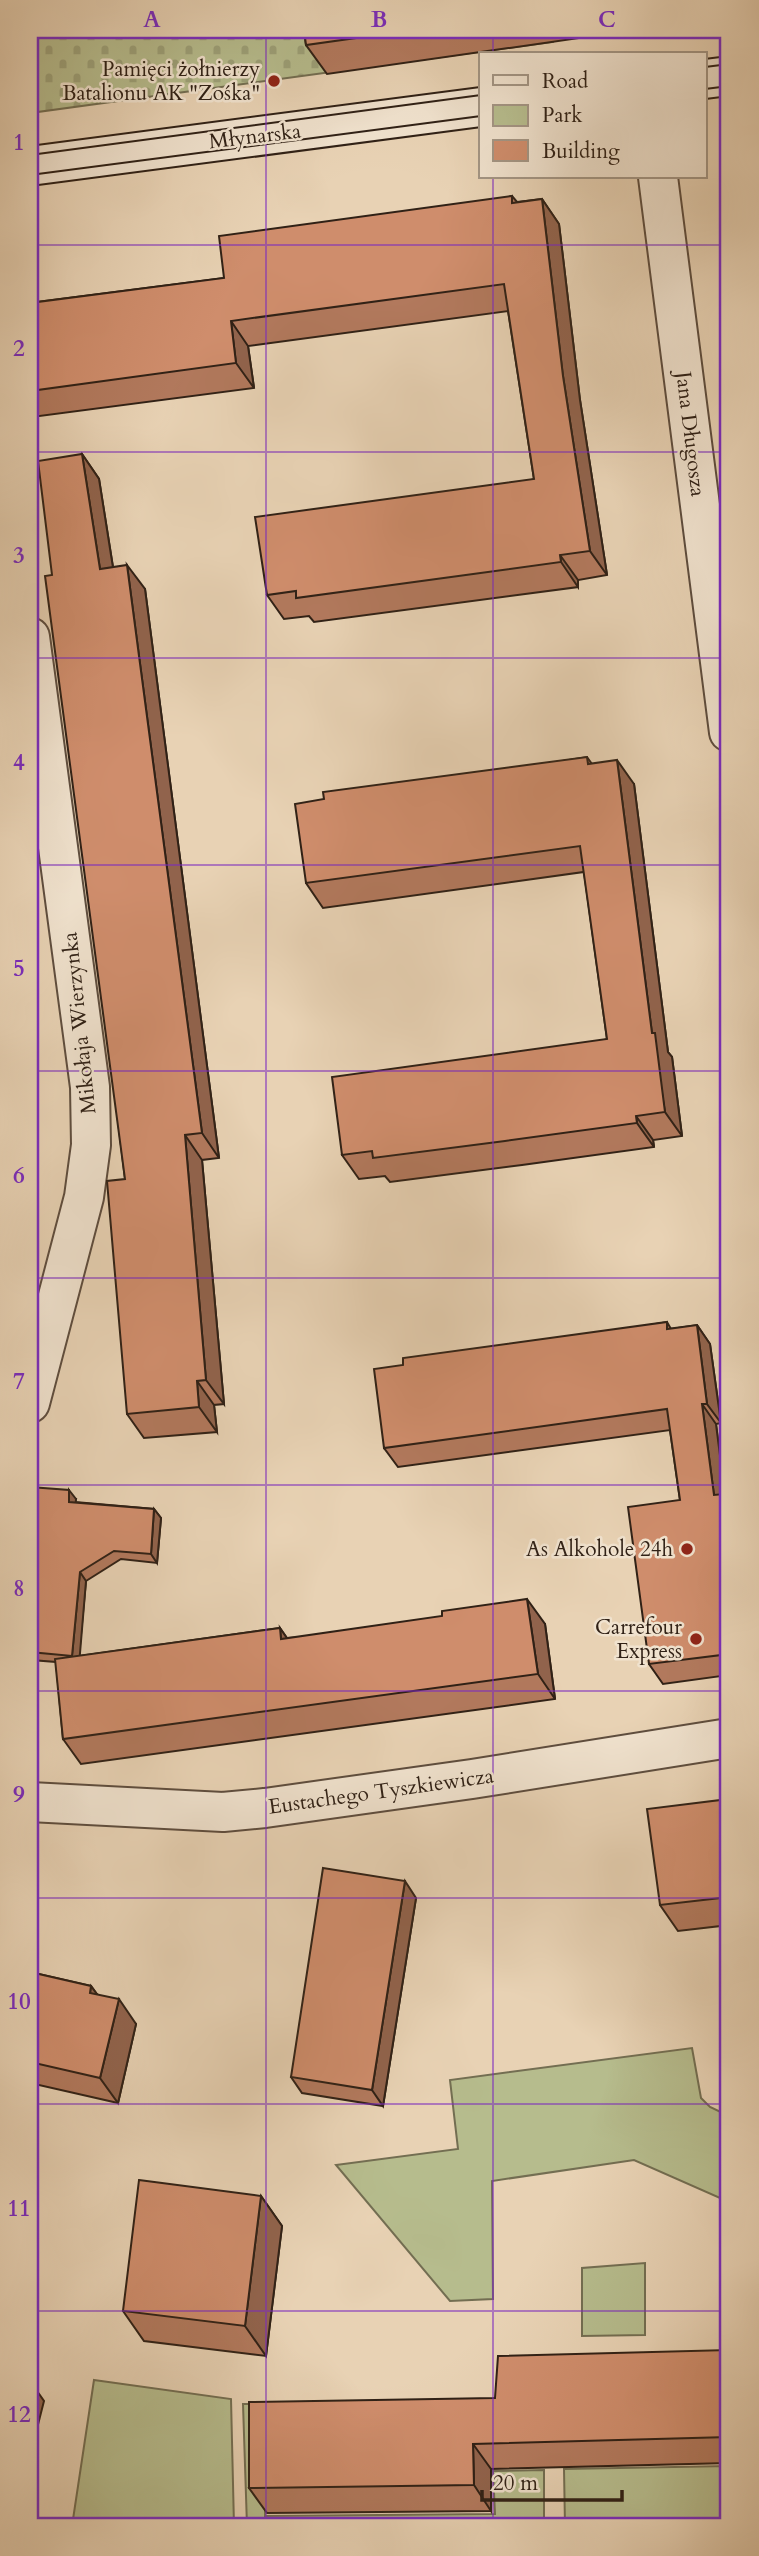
<svg xmlns="http://www.w3.org/2000/svg" width="759" height="2556" viewBox="0 0 759 2556" font-family="Cardo,serif">
  <style>
    .green { fill: #b6bc8d; stroke: #736e52; stroke-width: 2 }
    .cemetery { fill: url(#cemetery-stones); stroke: #736e52; stroke-width: 2 }
    .lines { fill: none; stroke-linecap: round; stroke-linejoin: round }
    .street-casing { stroke: #5e4d3e; stroke-width: 42 }
    .secondary-casing { stroke: #302116; stroke-width: 42 }
    .street { stroke: #f0e2ce; stroke-width: 38 }
    .secondary { stroke: #f0e2ce; stroke-width: 38 }
    .tram { stroke: #302116; stroke-width: 2 }
    .wall { fill: #b2795d; stroke: #302116; stroke-width: 2 }
    .shaded-wall { fill: #91634c; stroke: #302116; stroke-width: 2 }
    .building { fill: #cf8d6c; stroke: #302116; stroke-width: 2 }
    .grid { fill: none; stroke: #7b2cbf; stroke-width: 2; stroke-opacity: 0.55 }
    .poi-dot { fill: #8f2418; stroke: #f0e2ce; stroke-width: 2.5 }
    .labels { text-anchor: middle; stroke-width: 5; stroke-linejoin: round; paint-order: stroke }
    .poi-label { font-size: 21px; fill: #302116; stroke: #f0e2ce; text-anchor: end }
    .street-label { font-size: 21px; fill: #302116; stroke: #f0e2ce }
    .neatline { fill: none; stroke: #7b2cbf; stroke-width: 2.5 }
    .grid-label { font-size: 23px; text-anchor: middle; font-weight: bold; fill: #7b2cbf }
  </style>
  <defs>
    <pattern id="cemetery-stones" width="16" height="16" patternUnits="userSpaceOnUse" patternTransform="scale(1.75)"><rect width="16" height="16" fill="#b6bc8d"/><path d="M2 7V4a2 2 0 0 1 4 0v3zM10 15v-3a2 2 0 0 1 4 0v3z" fill="#9da179"/></pattern>
  </defs>
  <rect width="100%" height="100%" fill="#e8d2b4"/>
  <filter id="stains"><feTurbulence type="fractalNoise" baseFrequency=".00286" numOctaves="4"/><feColorMatrix values="0 0 0 0 .2 0 0 0 0 .09 0 0 0 0 .02 0 0 0 .5 -.17"/></filter>
  <radialGradient id="worn" r=".72"><stop offset=".6" stop-color="#630" stop-opacity="0"/><stop offset="1" stop-color="#630" stop-opacity=".3"/></radialGradient>
  <!-- green -->
  <path class="green" d="M692,2048L701,2098L710,2107L729,2116V2202L634,2160L492,2181L493,2299L450,2301L336,2165L458,2149L450,2080Z
    M645,2263V2335L582,2336V2268Z
    M94,2380L231,2399L234,2526H72Z
    M243,2404H265V2516L495,2514L493,2471L544,2470V2526H247Z
    M729,2466V2526H565L564,2469Z"/>
  <!-- cemetery -->
  <path class="cemetery" d="M30,30H551L553,42L30,113Z"/>
  <g class="lines">
    <!-- street casing -->
    <g class="street-casing">
      <path id="street" d="M658,177L729,732
        M30,637L90,1087L91,1145L84,1197L30,1403
        M30,1802L223,1812L265,1808L472,1779L729,1738"/>
    </g>
    <!-- secondary casing -->
    <g class="secondary-casing">
      <path id="secondary" d="M705,79L729,76
        M30,166L481,107"/>
    </g>
    <!-- street -->
    <use href="#street" class="street"/>
    <!-- secondary -->
    <use href="#secondary" class="secondary"/>
    <!-- tram -->
    <path class="tram" d="M705,67L729,64
      M705,89L729,86
      M30,155L481,95
      M30,175L481,116"/>
  </g>
  <!-- wall -->
  <path class="wall" d="M304,30H628V31L327,74L306,45Z
    M512,196L517,202L542,199L559,224L580,400L607,575L578,580V587L314,622L309,616L284,619L267,595L534,479L508,311L248,346L254,388L32,417L30,414V303L224,278Z
    M82,454L99,479L113,567L145,589L219,1158L202,1160L224,1404L214,1405L217,1432L144,1438L127,1414L125,1179L52,575Z
    M587,757L592,764L634,784L668,1052L672,1057L682,1136L653,1140L654,1147L522,1165L390,1182L385,1176L359,1179L342,1155L607,1039L584,872L323,908L306,883L324,799Z
    M667,1322L671,1329L697,1325L710,1344L721,1423L716,1424L725,1495L729,1502V1675L663,1684L649,1664L680,1500L670,1430L398,1467L384,1448L403,1365Z
    M30,1487L76,1499L75,1502L154,1509L161,1518L157,1563L121,1559L86,1581L79,1656L280,1628L287,1638L545,1624L555,1699L81,1764L63,1739L56,1662L31,1660L30,1658Z
    M729,1799V1925L678,1931L660,1905Z
    M416,1898L383,2106L302,2093L291,2077Z
    M30,1972L91,1986L97,1994L136,2024L118,2103L30,2083Z
    M261,2196L282,2226L266,2356L144,2341L123,2311Z
    M729,2350V2463L491,2469V2511L267,2513L249,2488L495,2398Z"/>
  <!-- shaded-wall -->
  <path class="shaded-wall" d="M542,199L559,224L580,400L607,575L590,551L563,376Z
    M231,321L248,346L254,388L236,363Z
    M82,454L99,479L117,593L100,569Z
    M560,555L578,580V587L561,562Z
    M127,565L145,589L219,1158L202,1133Z
    M617,760L634,784L668,1052L672,1057L682,1136L665,1112L652,1033Z
    M636,1116L653,1140L654,1147L637,1123Z
    M185,1135L202,1160L224,1404L206,1380Z
    M697,1325L710,1344L721,1423L707,1404Z
    M197,1381L214,1405L217,1432L199,1407Z
    M702,1404L716,1424L725,1495L729,1502V1582L714,1495Z
    M69,1490L76,1499L75,1511L69,1502Z
    M154,1509L161,1518L157,1563L151,1554Z
    M80,1572L86,1581L79,1665L72,1656Z
    M527,1599L545,1624L555,1699L538,1674Z
    M280,1628L297,1653L281,1639Z
    M405,1881L416,1898L383,2106L372,2090Z
    M91,1986L109,2011L90,1993Z
    M119,1999L136,2024L118,2103L100,2078Z
    M261,2196L282,2226L266,2356L245,2326Z
    M30,2381L44,2401L30,2456Z
    M473,2444L491,2469V2511L474,2485Z"/>
  <!-- building -->
  <path class="building" d="M304,30H413L306,45Z
    M512,196V203L542,199L563,376L590,551L560,555L561,562L296,598V591L267,595L255,517L534,479L504,284L231,321L236,363L30,391V303L224,278L219,236Z
    M724,208H729V242Z
    M82,454L100,569L127,565L202,1133L185,1135L206,1380L197,1381L199,1407L127,1414L107,1181L125,1179L45,576L52,575L38,461Z
    M587,757L588,764L617,760L652,1033H655L665,1112L636,1116L637,1123L505,1141L373,1158L372,1151L342,1155L332,1077L607,1039L580,846L306,883L295,804L324,799L323,792Z
    M667,1322V1329L697,1325L707,1404H702L714,1495L724,1494L721,1521L729,1582V1654L649,1664L628,1507L680,1500L667,1409L384,1448L374,1369L403,1365V1358Z
    M30,1487L69,1490V1502L154,1509L151,1554L114,1551L80,1572L72,1656L30,1652L31,1568H30Z
    M527,1599L538,1674L63,1739L55,1659L280,1628L281,1639L442,1616V1611Z
    M729,1799V1897L660,1905L647,1809Z
    M323,1868L405,1881L372,2090L291,2077Z
    M30,1972L91,1986L90,1993L119,1999L100,2078L30,2062Z
    M139,2180L261,2196L245,2326L123,2311Z
    M729,2350V2437L473,2444L474,2485L249,2488V2402L495,2398L498,2356Z"/>
  <!-- grid -->
  <path class="grid" d="M266,30V2526M493,30V54M493,177V2526M30,245H729M30,452H729M30,658H729M30,865H729M30,1071H729M30,1278H729M30,1485H729M30,1691H729M30,1898H729M30,2104H729M30,2311H729"/>
  <!-- markers -->
  <g class="poi-dot">
    <circle cx="274" cy="81" r="7"/>
    <circle cx="687" cy="1549" r="7"/>
    <circle cx="696" cy="1639" r="7"/>
  </g>
  <g class="labels">
    <!-- poi labels -->
    <g class="poi-label">
      <text x="260" y="76">Pamięci żołnierzy<tspan x="260" dy="24">Batalionu AK "Zośka"</tspan></text>
      <text x="673" y="1556">As Alkohole 24h</text>
      <text x="682" y="1634">Carrefour<tspan x="682" dy="24">Express</tspan></text>
    </g>
    <!-- street labels -->
    <g class="street-label">
      <text transform="translate(255 136) rotate(-7)" y="7">Młynarska</text>
      <text transform="translate(691 434) rotate(83)" y="7">Jana Długosza</text>
      <text transform="translate(79 1023) rotate(-96)" y="7">Mikołaja Wierzynka</text>
      <text transform="translate(381 1791) rotate(-8)" y="7">Eustachego Tyszkiewicza</text>
    </g>
  </g>
  <!-- margin -->
  <rect width="759" height="2556" fill="none" stroke="#e8d2b4" stroke-width="77"/>
  <!-- legend -->
  <rect x="479" y="52" width="228" height="126" fill="#f0e2ce" stroke="#a39584" stroke-width="2"/>
  <rect x="493" y="75" width="35" height="10" fill="#f0e2ce" stroke="#a39584" stroke-width="2"/>
  <text x="542" y="88" font-size="21" fill="#302116">Road</text>
  <rect x="493" y="105" width="35" height="21" fill="#b6bc8d" stroke="#a39584" stroke-width="2"/>
  <text x="542" y="122" font-size="21" fill="#302116">Park</text>
  <rect x="493" y="140" width="35" height="21" fill="#cf8d6c" stroke="#a39584" stroke-width="2"/>
  <text x="542" y="158" font-size="21" fill="#302116">Building</text>
  <!-- scale -->
  <path d="M482 2490v10h140v-10" fill="none" stroke="#302116" stroke-width="3.5"/>
  <text x="493" y="2490" font-size="21" fill="#302116" stroke="#f0e2ce" stroke-width="5" paint-order="stroke">20 m</text>
  <rect x="38" y="38" width="682" height="2480" class="neatline"/>
  <g class="grid-label">
    <text x="152" y="27">A</text>
    <text x="379" y="27">B</text>
    <text x="607" y="27">C</text>
    <text x="19" y="150">1</text>
    <text x="19" y="356">2</text>
    <text x="19" y="563">3</text>
    <text x="19" y="770">4</text>
    <text x="19" y="976">5</text>
    <text x="19" y="1183">6</text>
    <text x="19" y="1389">7</text>
    <text x="19" y="1596">8</text>
    <text x="19" y="1802">9</text>
    <text x="19" y="2009">10</text>
    <text x="19" y="2216">11</text>
    <text x="19" y="2422">12</text>
  </g>
  <rect width="100%" height="100%" filter="url(#stains)"/>
  <rect width="100%" height="100%" fill="url(#worn)"/>
</svg>
